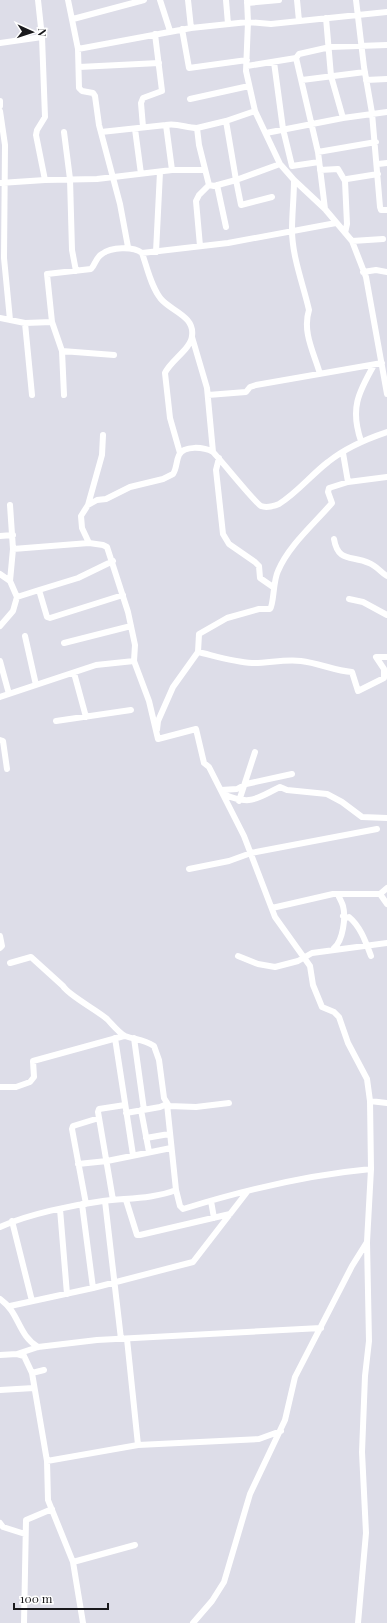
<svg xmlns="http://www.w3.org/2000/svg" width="387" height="1623" viewBox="0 0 387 1623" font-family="'Playfair Display',serif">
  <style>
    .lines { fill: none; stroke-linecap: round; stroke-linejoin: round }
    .street { stroke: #fff; stroke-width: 6 }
  </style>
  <rect width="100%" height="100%" fill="#dddde8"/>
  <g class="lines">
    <!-- street -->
    <path class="street" d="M38,0L42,37L45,117L37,130L36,135L45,180L97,179L172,170H205
      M68,0L78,49L79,88L82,91L93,93L95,96L99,125L120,204L128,247
      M160,0L170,31
      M188,0L191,28
      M226,0L228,24
      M247,0L248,22L246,71L255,111L280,164L294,180L325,209L352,241L366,277L387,394
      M297,0L299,21
      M356,0L364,67L372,113L380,207L381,210H387
      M247,3L279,0
      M326,18L331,76L343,118
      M73,19L144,0
      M182,29L189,68L247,60
      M0,43L42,37
      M78,49L191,28L248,22L271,24L387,12
      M296,58L318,152
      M274,62L283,129L292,166L319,162
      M247,66L296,58L299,54L330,47L387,45
      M79,67L159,63
      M302,80L365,72
      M366,80L387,79
      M190,99L249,86
      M0,101V106
      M0,111L5,145L4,258L10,320
      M255,111L226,121L197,128L199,145L209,185L214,186L236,180L241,205L272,197
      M226,121L236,180L280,164
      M143,127L141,103L143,98L162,91L155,34
      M135,129L141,174
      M64,132L70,179L72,250L76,271
      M101,132L166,125
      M266,133L343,118L387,112
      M378,164L387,163
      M172,170L166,125C178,123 186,128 197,128
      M320,170L338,169L345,181
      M294,180C294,197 292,214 292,230C292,256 303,284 309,310C302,332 314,353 320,374
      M0,183L45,180
      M217,185L226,227
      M325,209L318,152L376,142
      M345,233L347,224L345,181L347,179L378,174
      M352,241L383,239
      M200,246L196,201L199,195L209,185
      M156,252L160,172
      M142,253L228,243L336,223
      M363,272L376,270L387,272
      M0,318L25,323L52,322L47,274L91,269C95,265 96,257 102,254C111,247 133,246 142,253C147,267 151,287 161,299C171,311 195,316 192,336C191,349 170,361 165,373L170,418L180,453
      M52,322L62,351L114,355
      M25,323L32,395
      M192,337L207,388L213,452
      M62,351L64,395
      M208,395L246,392L250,387L256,385L382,363
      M361,441C350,409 358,393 374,365
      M219,458L216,470L223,534L229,544L255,562L259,566L260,578L273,587
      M348,482L387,477
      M10,505L13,549
      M88,505L102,455L103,435
      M0,536L13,535
      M334,539C338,563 352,555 369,563C377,566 380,572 387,576
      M89,543L82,528L81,516L88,505L97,500L106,499L130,487L163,479L173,474C177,468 176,461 179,455C184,445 204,447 213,452C221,460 256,504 261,506C266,508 274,506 279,504C297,493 311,475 328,462C345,448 366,439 387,432
      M113,561L78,578L39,590L47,617L50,618L123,595
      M0,574L10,581L17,597
      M10,581L13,549L89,543L103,545L107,547L128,612L135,645L134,661L149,701L158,739L196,729L204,763L209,767L244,836L275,917L310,966L313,985L322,1007L334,1012L339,1017L348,1043L367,1079L370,1101L371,1169L367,1242L369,1341L365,1376L362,1452L366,1533L358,1623
      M349,599L363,602L387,615
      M0,626L13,611L17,597L39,590
      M25,636L36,685
      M64,643L131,626
      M198,652C215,656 234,662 252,663C269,663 285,659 301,661C319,663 335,671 352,672L358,691L384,678V669L376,657H387
      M0,661L9,694
      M74,673L86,717
      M0,697L96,665L134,661
      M56,721L131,710
      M157,730L158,721L173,687L198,652L199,634L227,618L259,609H270C274,604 273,581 278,571C289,545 314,524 332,503L328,492L329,488L348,482L343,453
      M0,740L3,741L7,769
      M221,790L237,789L246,784L292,774
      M223,794C251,806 255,799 280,787L287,790L327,794L342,802L362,817L387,818
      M239,801L255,752
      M189,869L229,861L251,853L377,829
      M380,894L387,904
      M272,908L333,894H380L387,888
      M343,916L346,918L349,917C361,927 366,943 371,956
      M0,936L2,946L0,948
      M334,948C343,941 346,917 343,906C342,902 339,898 338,894
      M238,956L258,964L275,967L298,961L312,953L387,943
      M10,963L31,957L63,986C68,995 97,1010 107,1019C112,1024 119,1033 125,1036C136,1040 143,1039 154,1046L159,1060L164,1098L169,1106L196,1107L229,1103
      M115,1038L133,1155
      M134,1038L144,1110
      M0,1087H16L30,1082L34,1077L33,1061L124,1036
      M370,1101L387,1103
      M141,1110L149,1152
      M146,1138L169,1134
      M78,1164L107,1161L171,1148
      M176,1190L180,1206L183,1209C244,1190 307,1175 371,1169
      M113,1200L98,1112L99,1109L125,1105
      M126,1200L137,1235H140L230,1214
      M105,1201L121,1339
      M211,1201L214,1218
      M82,1204L93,1288
      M86,1204L72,1129L73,1126L99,1118
      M60,1209L67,1294
      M12,1221L32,1301
      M0,1227C28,1214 73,1205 103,1201C127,1198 153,1199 176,1190L167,1104L160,1107L126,1113
      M0,1299C20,1313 17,1334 38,1347
      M10,1306L93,1288L193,1262L247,1192
      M127,1339L138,1445
      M17,1354L38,1347L97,1340L321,1328
      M0,1355L17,1354L24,1356L32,1373L47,1461L48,1500L73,1562L83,1623
      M32,1373L44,1370
      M0,1390L34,1388
      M47,1461L138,1445L259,1439L281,1431
      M0,1523L3,1527L25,1534
      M73,1562L135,1545
      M24,1623L26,1520L52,1509
      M193,1623L212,1601L224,1582L250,1494L285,1420L295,1377L352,1266L367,1242"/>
  </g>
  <!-- north arrow -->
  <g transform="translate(32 32) rotate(93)" stroke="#ffffff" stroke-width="3" paint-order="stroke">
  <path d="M0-3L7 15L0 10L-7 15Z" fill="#19191c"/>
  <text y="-6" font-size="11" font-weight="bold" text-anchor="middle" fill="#19191c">N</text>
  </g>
  <!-- scale -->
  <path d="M14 1603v6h94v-6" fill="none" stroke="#19191c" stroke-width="2"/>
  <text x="20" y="1603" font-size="12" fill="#19191c" stroke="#ffffff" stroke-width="3" paint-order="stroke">100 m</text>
</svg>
